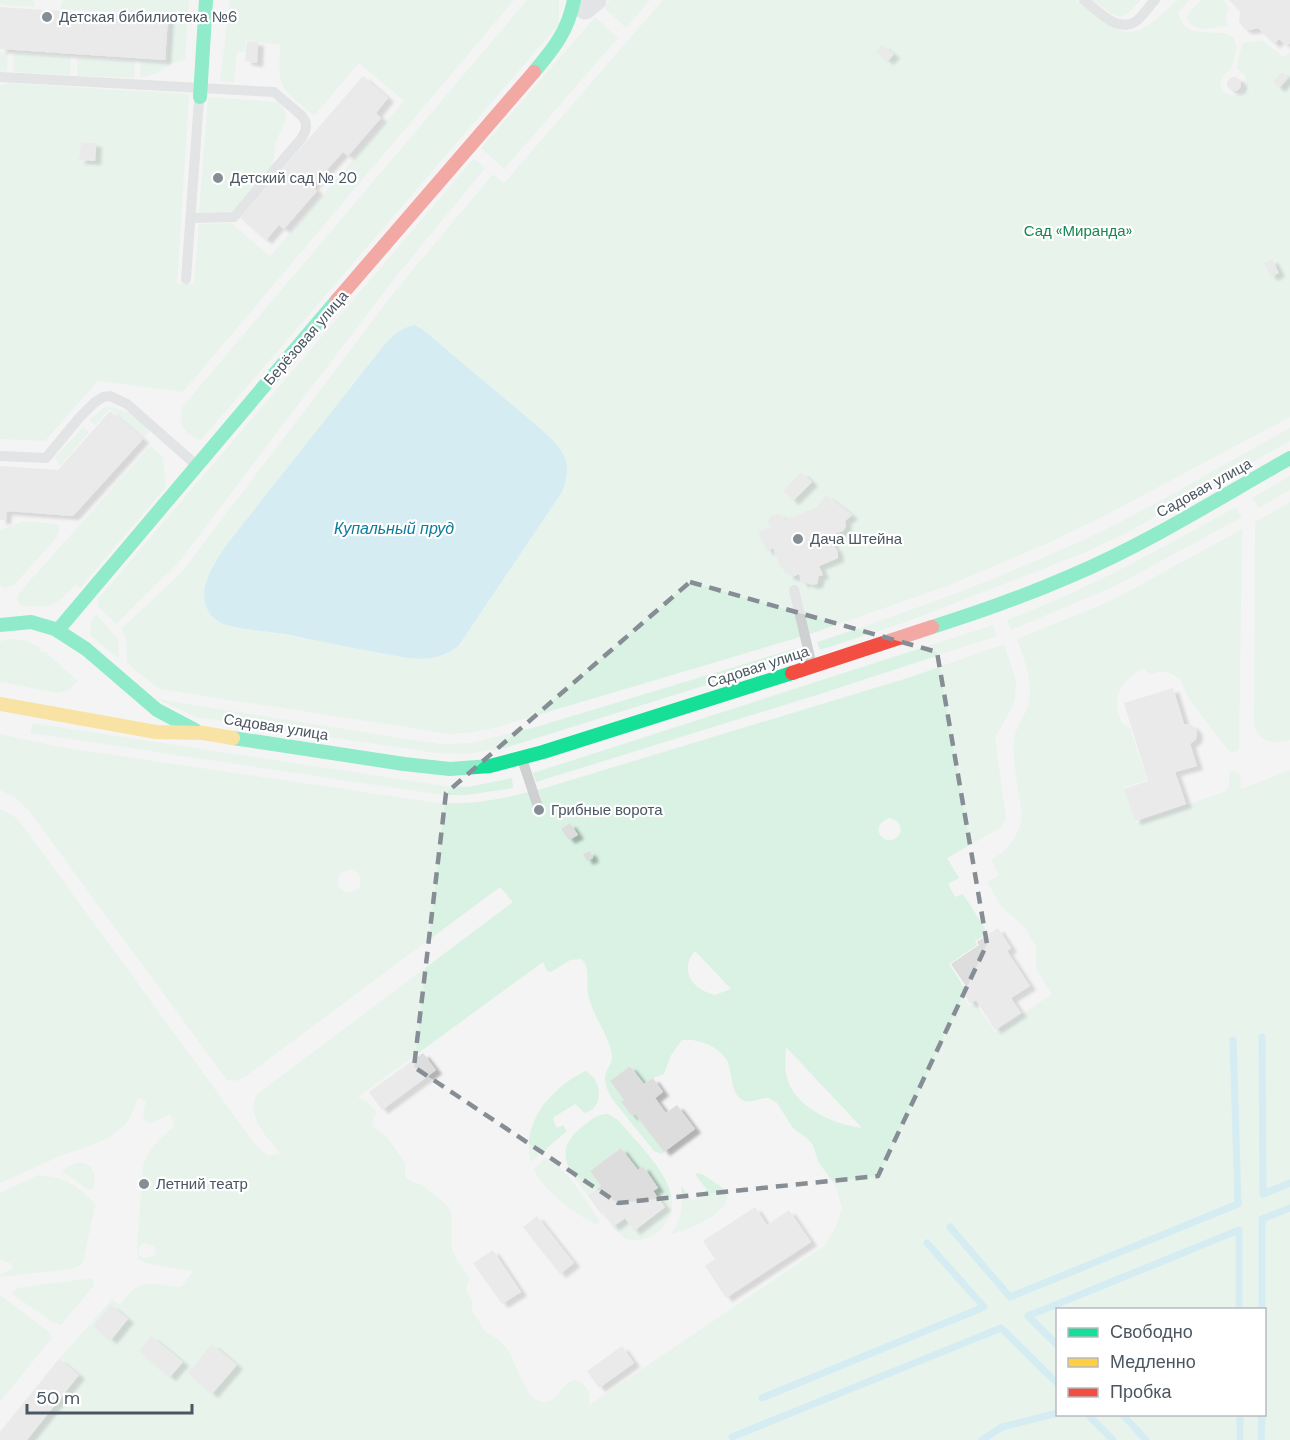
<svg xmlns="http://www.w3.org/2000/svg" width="1290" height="1440" viewBox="0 0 1290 1440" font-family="'DM Sans',sans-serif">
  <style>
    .green { fill: #d9f2e3; fill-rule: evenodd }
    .water { fill: #aee2f0 }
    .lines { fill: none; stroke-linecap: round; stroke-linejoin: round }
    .stream { stroke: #aee2f0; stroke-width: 7 }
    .building { fill: #ddddde; filter: url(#shadow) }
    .lane { stroke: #ced0d2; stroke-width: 10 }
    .street { stroke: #ced0d2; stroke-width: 21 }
    .fast { stroke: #16e098; stroke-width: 14 }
    .slow { stroke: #ffcf43; stroke-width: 14 }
    .jam { stroke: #f24e42; stroke-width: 14 }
    .marked { fill: none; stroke: #868d94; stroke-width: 4.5; stroke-dasharray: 12 8; stroke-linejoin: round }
    .poi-dot { fill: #868d94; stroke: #fff; stroke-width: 2 }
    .labels { text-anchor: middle; stroke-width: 4.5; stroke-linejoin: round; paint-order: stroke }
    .poi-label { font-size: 15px; fill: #4a5661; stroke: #fff; text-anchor: start }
    .park-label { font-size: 15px; fill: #17864f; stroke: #fff }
    .street-label { font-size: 15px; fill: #4a5661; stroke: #fff }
    .water-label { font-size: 16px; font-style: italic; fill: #0c7c9b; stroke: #fff }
  </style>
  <defs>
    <filter id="shadow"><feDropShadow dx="6" dy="4" stdDeviation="1.5" flood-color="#0004"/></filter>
  </defs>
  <rect width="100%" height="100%" fill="#f4f4f4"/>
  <!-- green -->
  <path class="green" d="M0,0H33L35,7L0,5Z
    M63,0H189L185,60L173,63L157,73L140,78L141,61L168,62L170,15L60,9Z
    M230,0H514L183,392L98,381L45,441L0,439V86L8,83L187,94L189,96L177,284H194L199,224L231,223L270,256L404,101L359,63L314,116C280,87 278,91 280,45L246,40L245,52H237L234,82L220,81ZM81,142L96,143L95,161L79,159Z
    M527,0H559V24L201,440C184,435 176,422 183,406Z
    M610,0H650L626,28L603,7Z
    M663,0H1076C1125,38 1129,47 1177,0H1189L1178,13C1180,17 1182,23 1185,26C1199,40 1233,23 1236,45C1237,52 1233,62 1231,69C1222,75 1217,81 1223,92L1235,96L1242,94L1247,84L1244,74L1237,69L1242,43L1262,40L1284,57L1290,52V417L1106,515L1046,544L947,586L810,634L494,728L474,732L451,734L159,689L127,663L126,639L121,629L182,572L396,290L493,174L504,183ZM385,344L543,431L561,450L562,492L459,645L402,657L282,634L228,626L218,621L207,608L205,592L215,562L228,543ZM801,472L812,482L793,501L783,491ZM826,495L852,515L849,518L841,511L830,524L834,534L832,544L837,550L838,558L819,566L823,575L819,576L817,584L813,585L806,582L802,584L799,574L792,577L788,575L785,568L781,569L773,548L767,550L758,532L770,527L771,517L778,514L783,516L785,520L817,507Z
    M1093,0H1141L1129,12L1121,17L1111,14Z
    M1201,0H1223L1229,7L1226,14L1227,26L1201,29L1190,24L1187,19L1189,13Z
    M595,17L618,38L504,169L481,148Z
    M0,52L8,53L7,72L0,71Z
    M14,53L71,57L70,75L13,72Z
    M77,58L135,61L134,78L77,76Z
    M208,97L277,102C294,116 283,124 277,139C274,148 275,158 271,167C268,175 238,207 230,212H199Z
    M474,158L485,168L390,284L178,563L116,624L98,606V599Z
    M113,407L130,413L151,429L144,437L110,409L95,425L89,420L103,408Z
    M83,427L89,432L60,466L55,457Z
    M1290,428V441L1124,534L1086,552L909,621L820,650L817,642C912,611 1007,576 1098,533C1163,501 1226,463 1290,428Z
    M150,446L163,457L166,487L80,588L76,585C54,607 52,608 21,606L17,600L19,593Z
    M1290,476V490L1259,508L1252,498Z
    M1290,502V740C1274,744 1260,743 1254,726L1255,522Z
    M1236,507L1242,517L1117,585L1011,630L1007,620C1089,589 1160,549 1236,507Z
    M24,521L57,524L60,528L57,537L14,585L4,588L0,585V530Z
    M1242,529L1239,750L1232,753L1228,750L1187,696L1181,680L1168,672H1159L1150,675L1144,668C1131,674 1116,688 1117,704C1117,710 1120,717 1122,723L1130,728L1147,780L1124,788L1136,823L1226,791C1232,784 1226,776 1232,770L1240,774L1241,789L1290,770V1440H0V1432L59,1359L112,1299L120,1305C140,1276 149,1284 181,1287L193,1271L148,1264L138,1259L137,1248L143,1166C148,1149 161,1137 175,1126L170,1114L152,1123L146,1122L143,1114L146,1100L138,1098L131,1116L124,1126L107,1139L58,1157L0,1183V809L14,816L26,830L255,1144L267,1155L280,1154C267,1136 245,1117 257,1094L513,902L500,887L243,1078L235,1081L227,1080L29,811L16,798L0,790V734L60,747L432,802C465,806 497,800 529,792L541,799L538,790L911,677L1004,644L1016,680L1015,700L1008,715L995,737L1006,818L1002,827L947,858L959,878L948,884L955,897L963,894L988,933L975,941L977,945L949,964L965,989L961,992L969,1006L975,1002L995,1032L1052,994L1036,969V946L1025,928L1001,906L987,882L999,875L991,860C1010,848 1019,837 1022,814C1019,792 1012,762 1014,740C1015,729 1022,721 1026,711C1036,686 1025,663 1017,639L1113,600ZM889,818C894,819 898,821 900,826C901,830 901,832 899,835C888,850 865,828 889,818ZM350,869L358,873L361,880L359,888C351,894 346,894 339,887L338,878L342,872ZM695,951L731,989L715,995C693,990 678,970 695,951ZM581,959C591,967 586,982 588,994C592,1015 609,1035 612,1055C613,1063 608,1066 606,1073C603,1081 608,1092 612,1099L654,1151L661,1154L664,1152L635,1114L632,1116L621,1102L624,1100L610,1081L630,1066L644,1084L653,1078L664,1074L671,1055L682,1040C698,1038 718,1046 727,1060C733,1072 729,1095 745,1101C753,1103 760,1098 768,1098L777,1103L793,1128L808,1139L813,1145L818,1161L836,1187L842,1208L836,1226L824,1246L589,1405C590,1397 591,1392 584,1385C569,1370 561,1394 552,1400C547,1402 544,1402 539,1401C523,1396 516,1360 506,1347C499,1339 492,1336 484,1331L481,1324L472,1312V1300L466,1290L469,1277C463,1267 455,1261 452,1248C450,1237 454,1214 448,1206C446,1204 425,1187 422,1185C416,1182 410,1182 405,1177V1163L402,1158L386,1136L372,1126L373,1120L377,1112L367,1102L358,1097L543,962L547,971L551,972L570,960ZM786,1048H787L862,1128C836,1125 802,1110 790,1086C784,1074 785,1061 786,1048ZM143,1243L153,1246L156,1250L154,1256L143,1258L139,1255L138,1249ZM1058,1310H1264V1414H1058Z
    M96,614L118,639L119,659L90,635L91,620Z
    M993,625L997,636L820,694L536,782L533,773Z
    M11,639L24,640L41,648L40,651L43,653L44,651L78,681L67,691L57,693L0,682V641Z
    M797,648L799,656L505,748L469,754L436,753L196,717L157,699L439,744L470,743L536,727Z
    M32,723L445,786L468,787L512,778L513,788L467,795H442L30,733Z
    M585,1071C602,1078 605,1108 585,1113L575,1104L554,1117L553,1120L557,1128L563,1125L567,1131L531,1162C520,1122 552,1088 585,1071Z
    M608,1114L618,1120C640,1147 697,1196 660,1230C651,1239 637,1242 625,1239L613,1227L625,1218L634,1230L665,1207L653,1191L658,1187L643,1166L638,1170L621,1148L590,1171L601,1186L588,1196C569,1171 551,1151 583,1126C591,1120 597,1114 608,1114Z
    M545,1158C564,1162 587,1204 599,1219V1223L595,1224C577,1215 541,1189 534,1169Z
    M76,1163H84L91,1166L95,1177L93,1189H87L62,1171L69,1166Z
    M697,1173C704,1174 708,1178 714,1182C719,1185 726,1189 727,1195C730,1214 684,1232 670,1234C683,1220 683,1203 681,1185L692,1201L707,1190L695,1174Z
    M38,1175C63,1177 77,1184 94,1203L95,1207L83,1262L81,1265L71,1269L0,1277V1275L13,1269L10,1263L0,1260V1193Z
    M91,1278L93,1279L94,1285L61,1325L54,1323L15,1296L12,1292L17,1288Z
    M0,1295L49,1332L51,1339L0,1402Z"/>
  <!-- water -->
  <path class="water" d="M414,325L422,329L543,431C565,451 573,463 562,492L459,645C441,660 424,660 402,657C363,650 324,642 285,634C267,631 248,630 230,626C225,625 218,622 214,618C191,596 214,563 228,543L385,344C394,335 401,328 414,325Z"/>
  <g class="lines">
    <!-- stream -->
    <path class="stream" d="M1262,1037L1263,1194L1290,1183
      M950,1227L1010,1297L1238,1204L1233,1040
      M1262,1310V1219L1290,1208
      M1058,1346L1028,1316L1239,1230V1310
      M762,1398L984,1307L927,1243
      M1087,1414L1113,1440
      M1122,1414L1146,1440
      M1240,1414V1440
      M732,1437L1001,1328L1058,1384
      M982,1440L1002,1427L1058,1413
      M1261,1440L1262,1414"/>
  </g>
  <!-- building -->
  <path class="building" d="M1229,0H1290V43L1287,46L1279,39L1274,44L1258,28L1250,30L1244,29L1239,22L1240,11Z
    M0,7L168,18L165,60L0,49Z
    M247,41L258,42L257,63L245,61Z
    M882,45L894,54L888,61L876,52Z
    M1282,72L1288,78L1279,88L1273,82Z
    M363,76L388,98L376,113L381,118L348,156L343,152L312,186L317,191L284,229L279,225L266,240L240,218Z
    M1227 84a7 7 0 1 1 14 0a7 7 0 1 1-14 0Z
    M81,142L96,143L95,161L79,160Z
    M1272,259L1279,273L1271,277L1264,263Z
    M110,411L143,439L73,516L6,511L5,520H0V466L58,470Z
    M801,472L812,482L793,501L783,491Z
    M826,495L852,515L845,521L846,526L843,531L834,534L832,544L837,550L838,558L819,566L823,575L819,576L817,584L811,585L806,582L802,584L799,574L792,577L788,575L785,568L781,569L773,548L767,551L758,532L770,527L768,522L770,517L778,514L783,516L785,520L817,507Z
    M1173,688L1184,724L1192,725L1197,731L1196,739L1190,744L1197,766L1175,772L1186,804L1135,821L1124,789L1148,781L1124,703Z
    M570,823L578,835L569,840L561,829Z
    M590,851L593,858L587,861L583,854Z
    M998,928L1011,948L1007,951L1030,986L1011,998L1021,1013L995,1030L976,1000L970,1004L963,992L968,989L951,964L979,945L977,942Z
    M423,1053L436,1070L382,1110L369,1092Z
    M630,1066L644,1084L653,1078L663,1092L655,1098L666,1113L677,1105L695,1129L664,1152L635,1114L632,1116L621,1102L624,1100L610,1081Z
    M621,1148L638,1170L643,1166L658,1188L653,1191L665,1207L634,1231L625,1218L613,1227L603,1213L601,1214L588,1196L601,1186L590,1171Z
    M755,1207L767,1225L789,1210L811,1242L726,1298L705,1266L715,1259L703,1241Z
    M537,1216L574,1263L560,1274L523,1227Z
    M493,1250L521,1292L502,1304L473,1263Z
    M111,1305L128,1319L111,1340L93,1326Z
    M151,1336L183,1362L170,1377L139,1351Z
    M212,1344L237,1365L212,1394L188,1373Z
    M622,1346L634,1363L599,1388L587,1371Z
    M59,1359L79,1375L27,1440H0V1432Z"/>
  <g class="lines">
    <!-- lane -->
    <path class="lane" d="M1084,0C1097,10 1117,33 1135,22C1142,17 1149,6 1155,0
      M0,77L274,92L302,116C309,125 306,131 301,139L234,217L191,218
      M186,279L199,100
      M0,456L46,458L79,418L94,403L103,397L110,396L127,404L194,463
      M794,590L812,666
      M522,759L539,810"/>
    <!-- street -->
    <path class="street" d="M585,9L596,0"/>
    <!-- fast -->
    <path class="fast" d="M534,72C554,48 568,31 574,0
      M200,97L206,0
      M0,625L31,622L55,629L86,649L157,710L195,730
      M932,627C980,612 1027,595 1073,575C1148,543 1219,498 1290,458
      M58,630L337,300
      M233,738L404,764L450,769L490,766L543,752L792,673"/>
    <!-- slow -->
    <path class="slow" d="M0,704L156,732L203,733L233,738"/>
    <!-- jam -->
    <path class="jam" d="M337,300L534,72
      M792,673L932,627"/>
  </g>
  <!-- marked area -->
  <path d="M0 0H1290V1440H0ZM690,582L937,652L987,944L878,1176L618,1203L414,1067L446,793Z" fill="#f4f4f4" fill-opacity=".55" fill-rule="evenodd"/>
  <path class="marked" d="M690,582L937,652L987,944L878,1176L618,1203L414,1067L446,793Z"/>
  <!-- markers -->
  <g class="poi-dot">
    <circle cx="47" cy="17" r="6"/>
    <circle cx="218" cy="178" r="6"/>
    <circle cx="798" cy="539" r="6"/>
    <circle cx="539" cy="810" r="6"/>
    <circle cx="144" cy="1184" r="6"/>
  </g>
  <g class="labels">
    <!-- poi labels -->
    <g class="poi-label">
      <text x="59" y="22">Детская бибилиотека №6</text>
      <text x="230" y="183">Детский сад № 20</text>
      <text x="810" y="544">Дача Штейна</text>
      <text x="551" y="815">Грибные ворота</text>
      <text x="156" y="1189">Летний театр</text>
    </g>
    <!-- park labels -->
    <g class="park-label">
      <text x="1078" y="236">Сад «Миранда»</text>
    </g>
    <!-- street labels -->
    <g class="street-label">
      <text transform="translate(306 338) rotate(-49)" y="5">Берёзовая улица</text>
      <text transform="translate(1204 488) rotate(-29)" y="5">Садовая улица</text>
      <text transform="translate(758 667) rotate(-18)" y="5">Садовая улица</text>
      <text transform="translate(276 727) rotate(9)" y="5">Садовая улица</text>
    </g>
    <!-- water labels -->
    <g class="water-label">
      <text x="394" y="534">Купальный пруд</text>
    </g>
  </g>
  <!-- legend -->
  <rect x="1056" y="1308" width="210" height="108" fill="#ffffff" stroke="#b7bbc0" stroke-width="1.5"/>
  <rect x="1068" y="1328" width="30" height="9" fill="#16e098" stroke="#b7bbc0" stroke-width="1.5"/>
  <text x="1110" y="1338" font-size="18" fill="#4a5661">Свободно</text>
  <rect x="1068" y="1358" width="30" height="9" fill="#ffcf43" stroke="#b7bbc0" stroke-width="1.5"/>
  <text x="1110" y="1368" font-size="18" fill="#4a5661">Медленно</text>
  <rect x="1068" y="1388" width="30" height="9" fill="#f24e42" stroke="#b7bbc0" stroke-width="1.5"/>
  <text x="1110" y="1398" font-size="18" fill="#4a5661">Пробка</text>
  <!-- scale -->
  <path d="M27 1404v9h165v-9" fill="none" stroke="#4a5661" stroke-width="3"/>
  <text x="36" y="1404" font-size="18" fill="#4a5661" stroke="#ffffff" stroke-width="4.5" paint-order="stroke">50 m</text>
</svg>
